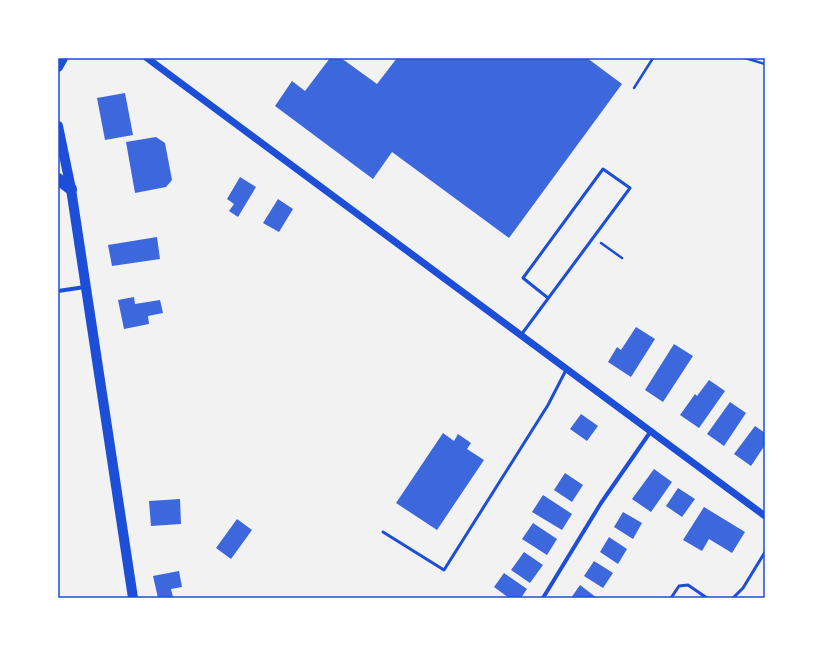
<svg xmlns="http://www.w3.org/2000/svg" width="823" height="656" viewBox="0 0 823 656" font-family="'Crimson Pro',serif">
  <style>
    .building { fill: #3d67dc }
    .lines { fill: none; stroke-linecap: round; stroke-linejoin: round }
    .path { stroke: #1d4ed8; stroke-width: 2.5 }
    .service { stroke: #1d4ed8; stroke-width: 3 }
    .minor { stroke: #1d4ed8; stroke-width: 4 }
    .tertiary { stroke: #1d4ed8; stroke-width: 7 }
    .primary { stroke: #1d4ed8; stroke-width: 10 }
    .motorway { stroke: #1d4ed8; stroke-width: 12 }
    .neatline { fill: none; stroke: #1d4ed8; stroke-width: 1.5 }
  </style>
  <rect width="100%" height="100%" fill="#f2f2f2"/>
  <!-- building -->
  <path class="building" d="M330,58H341L377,84L397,58H587L622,84L509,238L392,152L373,179L275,106L292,81L305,91Z
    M125,93L133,135L105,140L97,98Z
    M156,137L165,143L172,180L166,187L135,193L126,142Z
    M240,177L256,187L238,217L229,211L234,204L227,199Z
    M278,199L293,209L279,232L263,223Z
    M157,237L160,259L112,266L108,245Z
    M134,297L135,304L160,300L163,313L148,316L149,324L124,329L118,300Z
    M636,327L655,339L631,377L608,362L617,347L621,350Z
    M674,344L693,356L663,402L645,390Z
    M709,380L725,391L699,428L680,415L695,394L697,396Z
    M730,402L746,413L724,446L707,434Z
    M581,414L598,426L587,441L570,429Z
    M755,426L765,433V445L751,466L734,454Z
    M443,433L454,441L458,434L471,443L467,449L484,460L437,530L396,503Z
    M654,469L672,482L651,512L632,499Z
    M565,473L583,485L572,502L554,490Z
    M678,488L695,499L682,517L666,506Z
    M543,495L572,514L562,530L532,512Z
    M180,499L181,524L151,526L149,501Z
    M704,507L745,532L732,553L709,539L702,551L683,540Z
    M623,512L642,523L633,539L614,527Z
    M237,519L252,530L231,559L216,548Z
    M533,523L557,539L547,555L522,539Z
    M609,537L627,549L618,564L600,552Z
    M524,552L543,565L530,583L511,570Z
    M594,561L613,573L603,588L584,576Z
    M179,571L182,587L171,589L173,597L158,598L153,576Z
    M504,573L527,589L521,598H509L494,587Z
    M580,585L597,598H571Z"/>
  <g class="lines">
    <!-- path -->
    <path class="path" d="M745,58L765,64
      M634,88L653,58
      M601,243L622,258"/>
    <!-- service -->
    <path class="service" d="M521,335L630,188L603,169L523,278L548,298
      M383,532L444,570L548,405L566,370
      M671,598L679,586L688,585L707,598
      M733,598L743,588L765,552"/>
    <!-- minor -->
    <path class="minor" d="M58,291L85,287
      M543,598L601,503L651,431"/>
    <!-- tertiary -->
    <path class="tertiary" d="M147,58L765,516"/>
    <!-- primary -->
    <path class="primary" d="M58,67L63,58
      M58,126L71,189L133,598"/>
    <!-- motorway -->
    <path class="motorway" d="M58,179L71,189"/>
  </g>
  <!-- border -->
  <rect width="823" height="656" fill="none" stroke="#ffffff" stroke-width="118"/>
  <rect x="59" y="59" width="705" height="538" class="neatline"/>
</svg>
